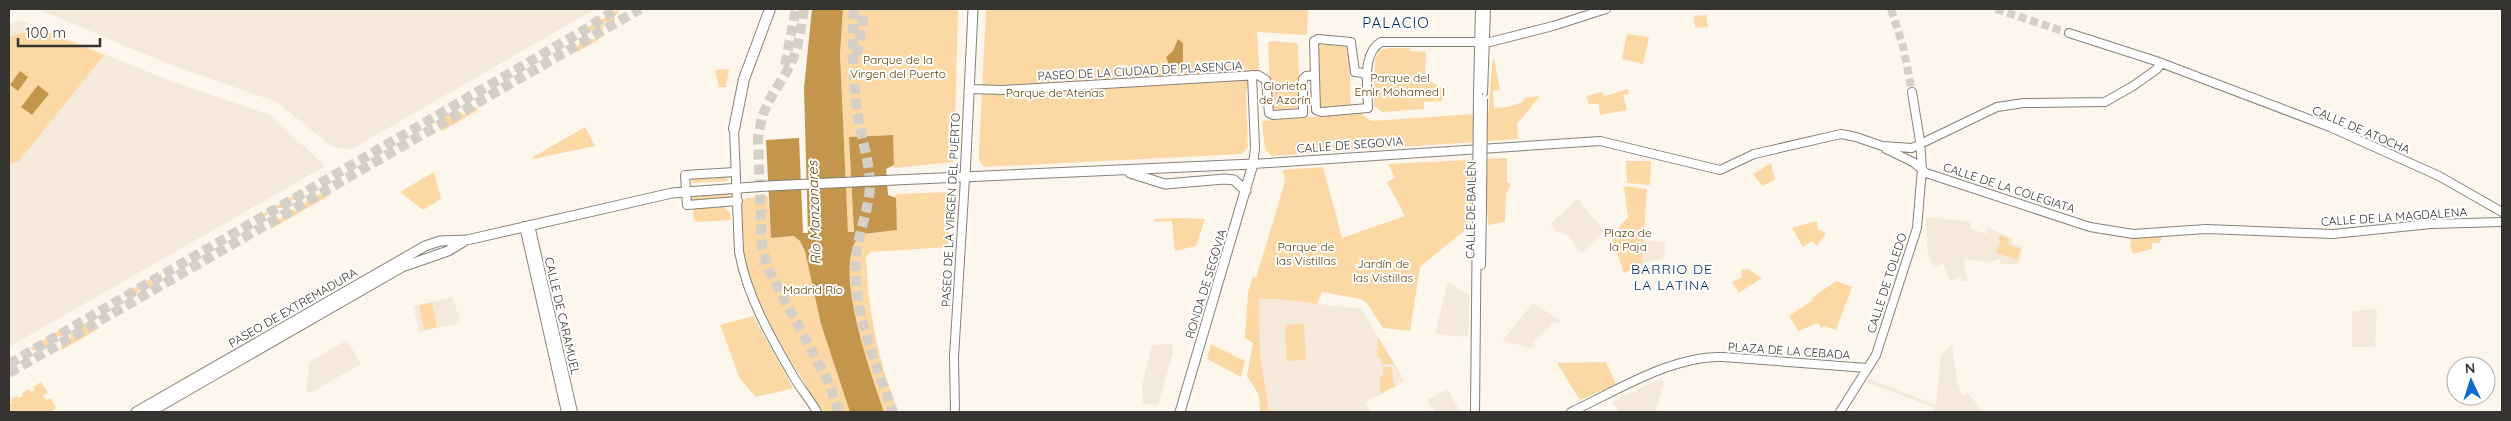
<svg xmlns="http://www.w3.org/2000/svg" width="2511" height="421" viewBox="0 0 2511 421" font-family="Quicksand,sans-serif">
  <style>
    .built { fill: #f4e9da }
    .green { fill: #fcd8a5 }
    .water { fill: #c4964d }
    .lines { fill: none; stroke-linecap: round; stroke-linejoin: round }
    .secondary-tunnel { stroke: #d5cfc7; stroke-width: 8; stroke-dasharray: 8 4; stroke-linecap: butt }
    .highway-tunnel { stroke: #d5cfc7; stroke-width: 10; stroke-dasharray: 10 5; stroke-linecap: butt }
    .secondary-casing { stroke: #878178; stroke-width: 10 }
    .primary-casing { stroke: #878178; stroke-width: 11 }
    .highway-casing { stroke: #878178; stroke-width: 12 }
    .secondary { stroke: #fff; stroke-width: 8 }
    .primary { stroke: #fff; stroke-width: 9 }
    .highway { stroke: #fff; stroke-width: 10 }
    .secondary-bridge-casing { stroke: #878178; stroke-width: 10; stroke-linecap: butt }
    .primary-bridge-casing { stroke: #878178; stroke-width: 11; stroke-linecap: butt }
    .secondary-bridge { stroke: #fff; stroke-width: 8 }
    .primary-bridge { stroke: #fff; stroke-width: 9 }
    .labels { text-anchor: middle; stroke-width: 4; stroke-linejoin: round; paint-order: stroke }
    .park-label { font-size: 12px; fill: #604104; stroke: #fff }
    .street-label { font-size: 12px; fill: #363430; stroke: #fff }
    .water-label { font-size: 14px; font-style: italic; fill: #624306; stroke: #fff }
    .neighbourhood-label { font-size: 14px; letter-spacing: 1px; fill: #01295b; stroke: #fff }
    .quarter-label { font-size: 15px; letter-spacing: 1px; fill: #01295b; stroke: #fff }
  </style>
  <rect width="100%" height="100%" fill="#fdf6ed"/>
  <!-- built -->
  <path class="built" d="M38,9H595L352,149H348L331,146L277,102L171,65Z
    M22,21L173,82L270,115L325,166L9,347V24Z
    M1578,199L1604,231L1582,253L1566,234L1557,232L1550,224Z
    M1926,217L1971,222L1969,228L1986,234L1988,228L2013,239L2012,243L2023,247L2019,262L2017,264H2000V259L1990,262L1963,259L1968,281L1962,282L1961,277L1950,281L1943,264L1933,268L1927,249Z
    M1643,240L1666,242L1664,257L1642,265Z
    M1448,282L1470,296L1468,337L1435,334Z
    M453,297L460,323L419,332L413,306Z
    M1259,299H1279L1361,309L1405,381L1365,402L1371,412H1269L1260,354Z
    M1533,303L1560,320L1558,324L1553,322L1551,326L1534,341L1532,348L1502,341Z
    M2377,309L2375,347H2352V311Z
    M347,340L361,364L310,393L306,390L310,362Z
    M1172,344L1173,352L1158,405L1143,404L1142,385L1152,345Z
    M1952,345L1957,380L1962,395L1968,393L1983,412H1935L1933,407L1866,382L1870,379L1936,405L1941,355Z
    M1660,379L1664,381L1655,412H1620L1612,402Z
    M1447,389L1460,411V412H1436L1427,400Z"/>
  <!-- green -->
  <path class="green" d="M843,9H958L954,162L894,168L893,135L849,137L854,232H848L840,54Z
    M986,9H1308L1307,35L1257,32L1259,67L1246,91L1248,147L1242,154L984,167L979,160V152Z
    M618,10V14L614,15L615,20L610,23L604,22L603,29L597,33L591,30L590,32H586L585,29Z
    M1706,15L1708,27L1695,28L1694,16Z
    M31,30L46,31L104,55L19,161L9,164V37Z
    M1627,34L1649,37L1643,64L1622,59Z
    M597,37L598,40L577,52L576,49L582,38L594,39Z
    M1270,41L1296,43L1298,45L1300,109L1298,111L1271,112L1268,43Z
    M1318,44L1349,47L1351,105L1320,109Z
    M1390,48H1410V51L1426,52L1425,78L1442,88V101L1424,102V109L1382,112L1374,106L1375,59L1380,50Z
    M1494,58L1500,90L1493,91L1494,108L1508,107L1523,102L1524,98L1540,96L1517,124L1518,139L1272,156L1265,150L1262,121L1361,113L1371,121L1489,113C1489,104 1491,64 1494,58Z
    M729,69L726,87H719L715,70Z
    M1628,89L1629,94L1623,95L1627,110L1600,115L1599,104H1589L1586,96L1601,92L1605,96Z
    M468,107H476L478,110L442,131V121L446,114L460,112L464,115Z
    M585,127L595,146L533,159V157Z
    M1507,158V182L1511,184L1506,194L1505,222L1488,225L1487,207H1471L1469,209L1470,226L1420,267L1410,331L1383,328L1367,303L1360,299L1322,292L1317,304L1279,299H1259L1260,354L1269,412H1260L1259,395L1247,376L1253,343L1245,338L1248,292L1253,277L1256,278L1285,182L1283,170L1323,167L1342,238L1405,216L1387,182L1395,178L1388,164Z
    M1626,161H1651L1650,185L1627,183Z
    M1771,163L1775,180L1762,186L1753,174Z
    M434,172L441,199L423,210L400,192Z
    M725,174L728,181L692,183L691,176Z
    M1624,186L1647,189L1642,265L1624,273L1611,236L1628,217Z
    M303,190L304,193L299,199L292,200L291,204H286L285,208H276L273,214H268L264,217L261,215Z
    M952,192L948,247L871,252L866,257C868,311 878,361 898,412H822C788,353 745,299 741,229C741,220 739,210 741,202L747,198L768,196L771,238L897,230L895,194Z
    M327,193L330,195L271,229L270,225L276,219L286,216L285,212L290,209L298,212V207H303L308,198L321,194L324,196Z
    M728,194L735,200L690,203L689,195Z
    M722,206L730,212L731,220L697,222L693,219L694,209Z
    M1181,218L1205,219L1196,246L1175,251L1172,221L1155,222L1154,219Z
    M1817,221L1818,229L1826,233L1817,246L1812,241L1803,247L1792,228Z
    M2000,235L2010,239L2008,244L2021,249L2017,260L1996,252L2001,241L1998,240Z
    M2162,236L2160,243H2152V249L2133,254L2130,246L2132,237Z
    M1748,269L1762,278L1737,294L1738,291L1732,282L1742,277L1741,270Z
    M161,273L162,278L158,280V284C151,287 149,288 142,286L137,293L128,296L125,293Z
    M1836,281L1852,287L1836,330L1825,326L1821,328L1818,323L1798,331L1789,316L1813,300L1812,298Z
    M432,303L437,327L424,330L419,305Z
    M753,316L793,388L756,397L740,379L720,325Z
    M85,324L88,328L90,324L100,328L62,350L61,346L71,339L70,335L76,332L80,336L83,335L80,326Z
    M1304,324L1306,360L1287,361L1285,325Z
    M66,327L68,330L63,336L56,337L57,341L52,342L51,347H40L34,351L30,348Z
    M1378,337L1394,364H1381V358L1377,357Z
    M1211,344L1245,361L1241,377L1207,359Z
    M1606,362L1616,384L1580,400L1557,363Z
    M1383,367H1392L1393,381L1396,386L1380,394V377L1383,376Z
    M41,382L48,393L43,395L46,400L51,398L56,408L52,410L53,412H9V405L12,403L10,400L17,396L19,398L23,396L22,393L29,389L31,392L35,390L33,387Z"/>
  <!-- water -->
  <path class="water" d="M812,9H843L840,54L848,232H854L849,137L893,135L894,165L886,169L888,195L896,198L897,230L862,234C828,260 873,378 884,412H850L821,324L805,251L800,241L794,236L771,238L766,140L799,138L803,233H808L804,88Z
    M1178,39L1183,43V61L1177,67H1170L1166,57L1173,51Z
    M20,71L28,77L18,91L10,85Z
    M38,85L49,94L32,115L21,107Z"/>
  <g class="lines">
    <!-- secondary-tunnel -->
    <path class="secondary-tunnel" d="M1891,9L1903,46L1912,92
      M1996,9L2069,33"/>
    <!-- highway-tunnel -->
    <path class="highway-tunnel" d="M804,9C801,28 799,48 790,65C774,96 763,101 758,139L762,247L768,269L829,383L839,412
      M854,9C852,47 853,85 859,123C863,143 869,162 870,183C870,208 858,232 856,258C852,310 876,364 893,412
      M857,55L865,9
      M785,65L796,9
      M9,364L586,29L616,9
      M9,373L640,9"/>
    <!-- secondary casing -->
    <g class="secondary-casing">
      <path id="secondary" d="M2069,33L2156,61L2330,127L2439,176L2502,212
        M1252,75L1255,148L1253,164L1600,141L1720,170L1754,154L1841,134L1856,137L1882,146L1912,148L1997,107L2024,103L2105,102L2133,86L2157,69L2161,63
        M1368,79L1364,73L1355,72L1351,42L1318,39L1314,41L1316,110L1322,112L1368,108C1368,87 1361,54 1381,42H1490L1553,26L1606,9
        M970,89L1003,90L1258,75L1266,80L1269,113L1273,115L1303,113V79L1306,76L1314,75
        M1478,93L1480,9
        M1483,93L1486,9
        M734,129L739,251C746,294 770,336 792,374C799,387 810,399 817,412
        M1886,149L1913,162L1926,173L2090,227L2133,234L2206,229L2333,234L2431,224L2502,222
        M735,172L685,175L687,205L738,201
        M530,225L573,412
        M524,226L566,412
        M1481,265L1482,207
        M955,412L954,357L965,178
        M1475,412L1477,207
        M1571,412C1616,391 1673,355 1723,357L1867,368
        M1840,412L1876,355L1917,228L1922,169L1920,141L1912,92"/>
    </g>
    <!-- primary casing -->
    <g class="primary-casing">
      <path id="primary" d="M1130,173L1165,184L1225,179L1234,180L1246,191
        M965,178L973,9
        M895,180L1253,164L1180,412
        M136,412L425,246L440,241L467,240L672,193L768,186
        M150,412L402,267L448,251L463,242"/>
    </g>
    <!-- highway casing -->
    <g class="highway-casing">
      <path id="highway" d="M734,129L744,79L770,9"/>
    </g>
    <!-- secondary -->
    <use href="#secondary" class="secondary"/>
    <!-- primary -->
    <use href="#primary" class="primary"/>
    <!-- highway -->
    <use href="#highway" class="highway"/>
    <!-- secondary-bridge casing -->
    <g class="secondary-bridge-casing">
      <path id="secondary-bridge" d="M1477,207L1478,93
        M1482,207L1483,99"/>
    </g>
    <!-- primary-bridge casing -->
    <g class="primary-bridge-casing">
      <path id="primary-bridge" d="M768,186L895,180"/>
    </g>
    <!-- secondary-bridge -->
    <use href="#secondary-bridge" class="secondary-bridge"/>
    <!-- primary-bridge -->
    <use href="#primary-bridge" class="primary-bridge"/>
  </g>
  <g class="labels">
    <!-- park labels -->
    <g class="park-label">
      <text x="898" y="64">Parque de la<tspan x="898" dy="14">Virgen del Puerto</tspan></text>
      <text x="1400" y="82">Parque del<tspan x="1400" dy="14">Emir Mohamed I</tspan></text>
      <text x="1285" y="90">Glorieta<tspan x="1285" dy="14">de Azorín</tspan></text>
      <text x="1055" y="97">Parque de Atenas</text>
      <text x="1628" y="237">Plaza de<tspan x="1628" dy="14">la Paja</tspan></text>
      <text x="1306" y="251">Parque de<tspan x="1306" dy="14">las Vistillas</tspan></text>
      <text x="1383" y="268">Jardín de<tspan x="1383" dy="14">las Vistillas</tspan></text>
      <text x="813" y="294">Madrid Río</text>
    </g>
    <!-- street labels -->
    <g class="street-label">
      <text transform="translate(1140 71) rotate(-3)" y="4">PASEO DE LA CIUDAD DE PLASENCIA</text>
      <text transform="translate(2361 130) rotate(23)" y="4">CALLE DE ATOCHA</text>
      <text transform="translate(1350 145) rotate(-4)" y="4">CALLE DE SEGOVIA</text>
      <text transform="translate(2009 188) rotate(18)" y="4">CALLE DE LA COLEGIATA</text>
      <text transform="translate(951 210) rotate(-87)" y="4">PASEO DE LA VIRGEN DEL PUERTO</text>
      <text transform="translate(1471 210) rotate(-89)" y="4">CALLE DE BAILÉN</text>
      <text transform="translate(2394 217) rotate(-4)" y="4">CALLE DE LA MAGDALENA</text>
      <text transform="translate(1887 283) rotate(-72)" y="4">CALLE DE TOLEDO</text>
      <text transform="translate(1206 284) rotate(-73)" y="4">RONDA DE SEGOVIA</text>
      <text transform="translate(293 308) rotate(-30)" y="4">PASEO DE EXTREMADURA</text>
      <text transform="translate(562 316) rotate(77)" y="4">CALLE DE CARAMUEL</text>
      <text transform="translate(1789 351) rotate(4)" y="4">PLAZA DE LA CEBADA</text>
    </g>
    <!-- water labels -->
    <g class="water-label">
      <text transform="translate(814 213) rotate(-92)" y="5">Río Manzanares</text>
    </g>
    <!-- neighbourhood labels -->
    <g class="neighbourhood-label">
      <text x="1672" y="274">BARRIO DE<tspan x="1672" dy="16">LA LATINA</tspan></text>
    </g>
    <!-- quarter labels -->
    <g class="quarter-label">
      <text x="1396" y="28">PALACIO</text>
    </g>
  </g>
  <!-- border -->
  <rect width="2511" height="421" fill="none" stroke="#363430" stroke-width="20"/>
  <!-- north arrow -->
  <g transform="translate(2471 381) rotate(356)"><circle r="24" fill="#ffffff" stroke="#afaeac"/>
  <path d="M0-4L9 19L0 12L-9 19Z" fill="#1069d3"/>
  <text y="-8" font-size="14" font-weight="bold" text-anchor="middle" fill="#363430">N</text>
  </g>
  <!-- scale -->
  <path d="M18 38v8h82v-8" fill="none" stroke="#363430" stroke-width="2.5"/>
  <text x="25" y="38" font-size="15" fill="#363430" stroke="#ffffff" stroke-width="4" paint-order="stroke">100 m</text>
</svg>
